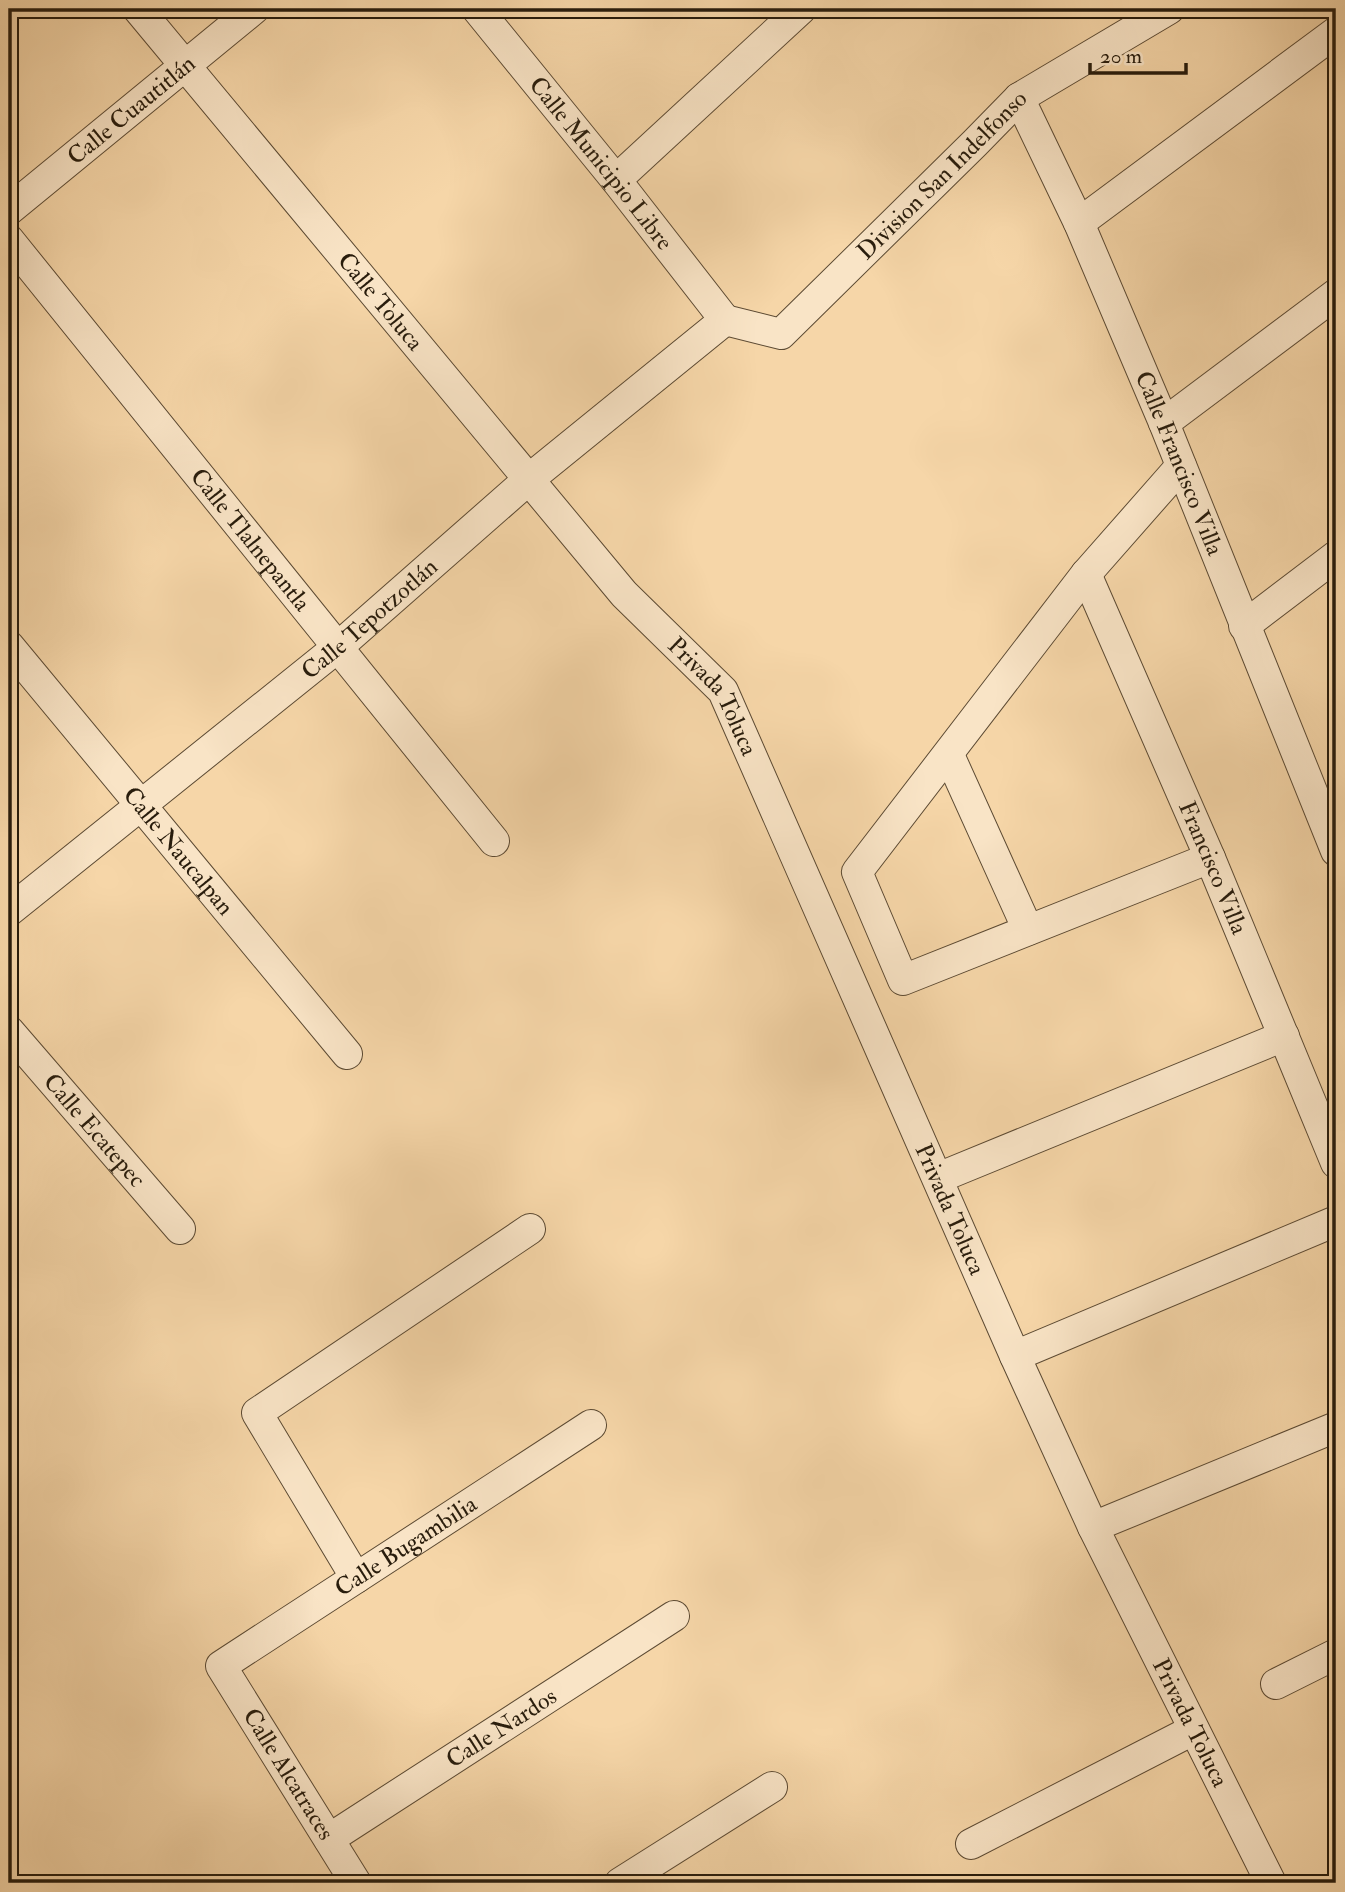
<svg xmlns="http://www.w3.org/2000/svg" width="1345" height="1892" viewBox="0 0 1345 1892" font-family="'IM FELL Double Pica',serif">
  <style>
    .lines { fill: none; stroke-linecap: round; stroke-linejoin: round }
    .minor-casing { stroke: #5c4a33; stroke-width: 32 }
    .minor { stroke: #f9e4c6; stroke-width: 30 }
    .labels { text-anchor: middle; stroke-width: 6; stroke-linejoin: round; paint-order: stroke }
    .street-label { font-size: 24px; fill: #281c0c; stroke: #f9e4c6 }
  </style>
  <rect width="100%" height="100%" fill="#f6d6a8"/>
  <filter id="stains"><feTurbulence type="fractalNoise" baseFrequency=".00286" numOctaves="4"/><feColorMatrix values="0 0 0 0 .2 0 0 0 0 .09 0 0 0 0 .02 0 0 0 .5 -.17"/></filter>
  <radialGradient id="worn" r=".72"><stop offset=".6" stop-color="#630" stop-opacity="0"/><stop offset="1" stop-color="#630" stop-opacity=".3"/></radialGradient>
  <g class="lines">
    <!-- minor casing -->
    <g class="minor-casing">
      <g id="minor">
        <path id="s1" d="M138,9L624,594L723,691L1015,1356L1093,1527L1271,1883"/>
        <path id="s2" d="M477,9L616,180L725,320"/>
        <path id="s3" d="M1019,98L1079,223L1164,423L1336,851"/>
        <path d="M616,180L801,9"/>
        <path id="s4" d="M9,210L254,9"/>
        <path d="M1079,223L1336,32"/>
        <path id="s5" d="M9,240L494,841"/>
        <path id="s6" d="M725,320L781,334L975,143L1019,98L1169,9"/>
        <path d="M1164,423L1336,294"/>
        <path d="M1181,466L1086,574L857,872L903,980L1210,858"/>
        <path id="s7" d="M1086,574L1210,858L1336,1163"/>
        <path d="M1244,626L1336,556"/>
        <path id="s8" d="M9,646L347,1054"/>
        <path d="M949,755L1028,930"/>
        <path id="s9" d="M9,911L338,647L528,480L725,320"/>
        <path id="s10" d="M9,1031L180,1229"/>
        <path d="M938,1178L1284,1036"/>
        <path d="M1015,1356L1336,1221"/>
        <path d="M1093,1527L1336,1427"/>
        <path d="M356,1578L257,1413L530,1229"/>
        <path d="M1276,1684L1336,1654"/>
        <path id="s11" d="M329,1839L674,1616"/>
        <path d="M971,1844L1193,1730"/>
        <path id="s12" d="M356,1883L221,1666L591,1425"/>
        <path d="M620,1883L772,1787"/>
      </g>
    </g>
    <!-- minor -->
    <use href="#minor" class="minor"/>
  </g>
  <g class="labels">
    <!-- street labels -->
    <g class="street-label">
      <text dy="8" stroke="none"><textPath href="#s4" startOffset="158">Calle Cuautitlán</textPath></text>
      <text dy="8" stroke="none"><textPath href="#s2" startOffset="198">Calle Municipio Libre</textPath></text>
      <text dy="8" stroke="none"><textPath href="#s6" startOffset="284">Division San Indelfonso</textPath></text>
      <text dy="8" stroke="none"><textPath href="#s1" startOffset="380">Calle Toluca</textPath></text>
      <text dy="8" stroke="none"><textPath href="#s3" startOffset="399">Calle Francisco Villa</textPath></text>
      <text dy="8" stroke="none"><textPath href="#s5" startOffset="385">Calle Tlalnepantla</textPath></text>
      <text dy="8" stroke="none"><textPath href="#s9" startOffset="464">Calle Tepotzotlán</textPath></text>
      <text dy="8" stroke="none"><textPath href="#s1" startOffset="898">Privada Toluca</textPath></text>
      <text dy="8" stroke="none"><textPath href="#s8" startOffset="266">Calle Naucalpan</textPath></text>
      <text dy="8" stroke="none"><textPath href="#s7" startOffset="320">Francisco Villa</textPath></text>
      <text dy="8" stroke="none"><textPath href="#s10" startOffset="131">Calle Ecatepec</textPath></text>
      <text dy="8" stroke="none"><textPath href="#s1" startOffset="1465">Privada Toluca</textPath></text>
      <text dy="8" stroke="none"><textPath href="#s12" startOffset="476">Calle Bugambilia</textPath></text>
      <text dy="8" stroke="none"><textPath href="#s1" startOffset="2032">Privada Toluca</textPath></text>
      <text dy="8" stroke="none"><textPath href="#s11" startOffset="205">Calle Nardos</textPath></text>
      <text transform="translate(289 1774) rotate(58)" y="8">Calle Alcatraces</text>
    </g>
  </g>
  <!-- margin -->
  <rect width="1345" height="1892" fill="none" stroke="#f6d6a8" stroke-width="35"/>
  <rect x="10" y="10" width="1324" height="1871" fill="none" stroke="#281c0c" stroke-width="3.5"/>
  <rect x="18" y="18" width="1310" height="1857" fill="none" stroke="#281c0c" stroke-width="2"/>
  <!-- scale -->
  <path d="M1090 63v10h96v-10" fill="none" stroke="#281c0c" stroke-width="3.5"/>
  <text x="1100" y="63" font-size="21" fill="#281c0c" stroke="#f9e4c6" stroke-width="5" paint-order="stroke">20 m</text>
  <rect width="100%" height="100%" filter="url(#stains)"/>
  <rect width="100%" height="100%" fill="url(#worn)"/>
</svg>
